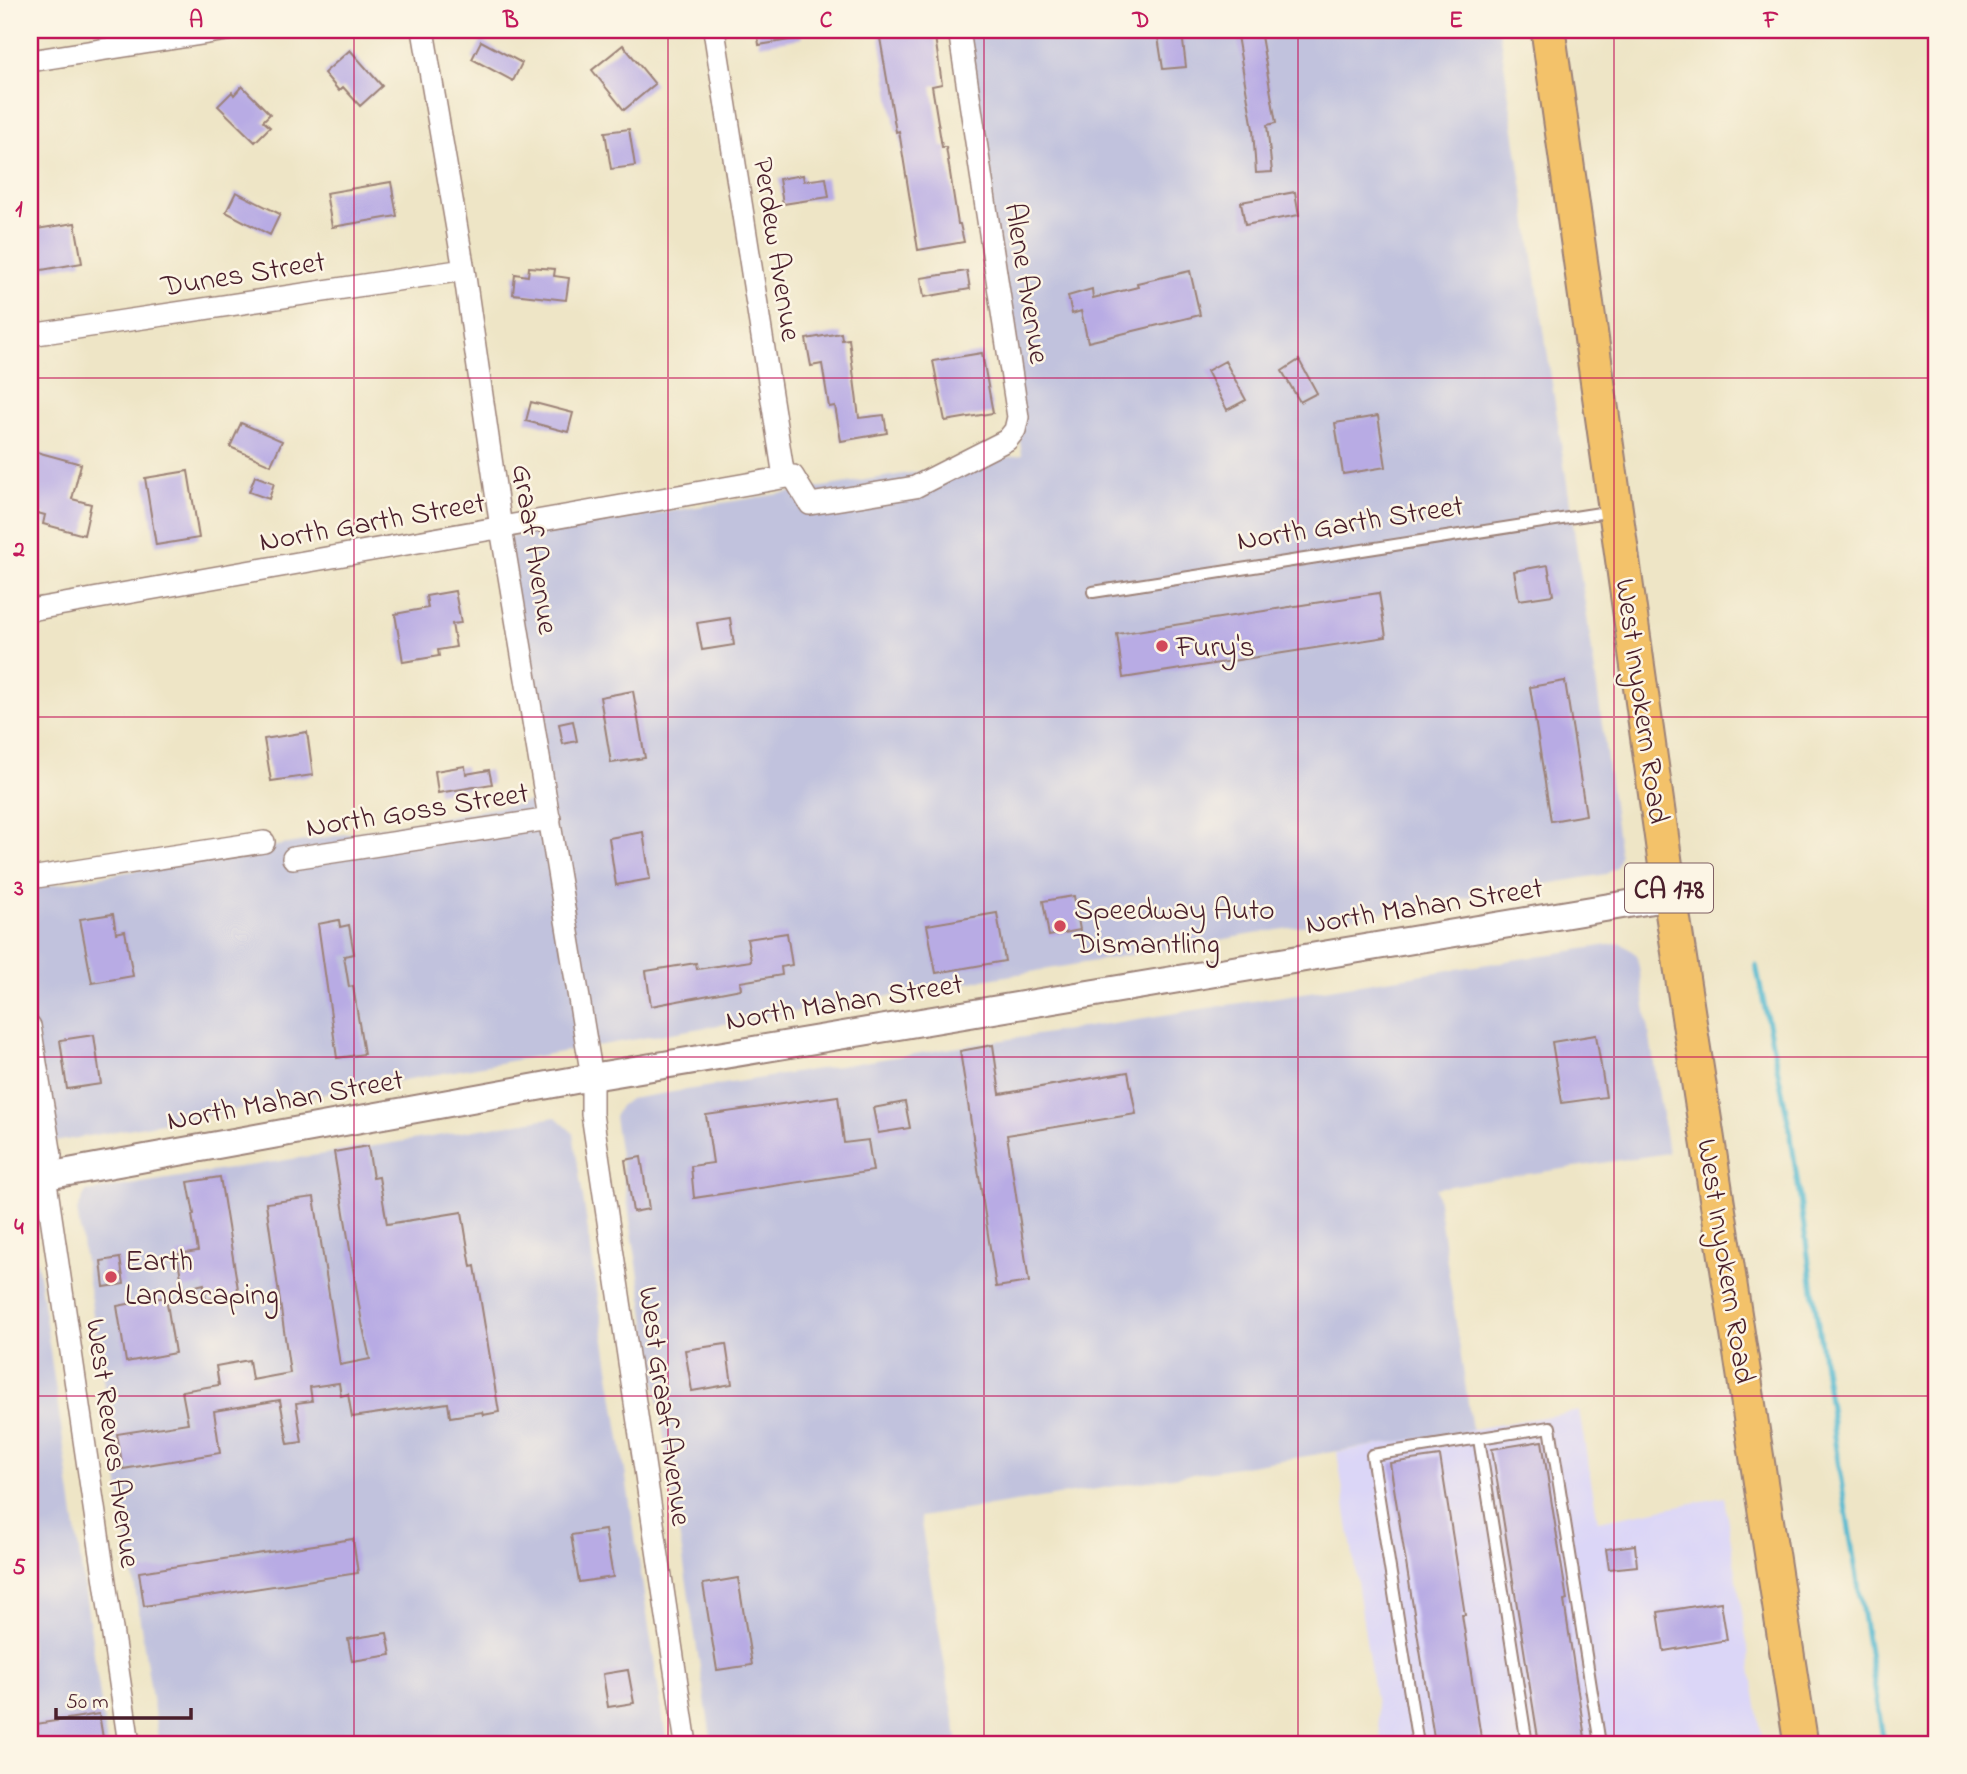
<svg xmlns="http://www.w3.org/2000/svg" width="1967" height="1774" viewBox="0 0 1967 1774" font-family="'Indie Flower',sans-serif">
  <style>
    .built { fill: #dbd6f7 }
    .industrial { fill: #c1c2dd }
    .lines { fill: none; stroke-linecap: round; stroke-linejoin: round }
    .stream { stroke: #52b9d0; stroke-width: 5 }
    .building { fill: #b8abe4 }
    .service-casing { stroke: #9c8278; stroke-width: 14 }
    .minor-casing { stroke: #9c8278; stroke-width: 24 }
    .tertiary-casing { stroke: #9c8278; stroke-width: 30 }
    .primary-casing { stroke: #9c8278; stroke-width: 37 }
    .service { stroke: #fff; stroke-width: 10 }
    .minor { stroke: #fff; stroke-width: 21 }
    .tertiary { stroke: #fff; stroke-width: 26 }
    .primary { stroke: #f3c26a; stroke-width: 33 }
    .grid { fill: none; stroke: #c2185b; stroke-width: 2; stroke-opacity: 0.55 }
    .poi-dot { fill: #d1495b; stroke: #fcf5e5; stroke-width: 2.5 }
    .labels { text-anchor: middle; stroke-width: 5; stroke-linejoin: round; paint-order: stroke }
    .shield { fill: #fcf5e5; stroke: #7f5f63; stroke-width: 2 }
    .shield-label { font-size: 28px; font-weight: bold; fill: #4a1f2b }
    .street-label { font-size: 30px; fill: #4a1f2b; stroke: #fcf5e5 }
    .poi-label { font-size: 30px; fill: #4a1f2b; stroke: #fcf5e5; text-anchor: start }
    .neatline { fill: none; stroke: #c2185b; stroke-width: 2.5 }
    .grid-label { font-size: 23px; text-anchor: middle; font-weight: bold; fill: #c2185b }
  </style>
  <rect width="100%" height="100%" fill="#fcf5e5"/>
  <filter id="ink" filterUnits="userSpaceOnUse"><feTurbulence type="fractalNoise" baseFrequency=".0143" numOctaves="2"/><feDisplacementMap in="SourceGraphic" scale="14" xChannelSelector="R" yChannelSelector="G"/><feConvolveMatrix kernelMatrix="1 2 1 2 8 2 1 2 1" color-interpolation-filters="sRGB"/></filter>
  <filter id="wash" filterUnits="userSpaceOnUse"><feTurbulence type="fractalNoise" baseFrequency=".00686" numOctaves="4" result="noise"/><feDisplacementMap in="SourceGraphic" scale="28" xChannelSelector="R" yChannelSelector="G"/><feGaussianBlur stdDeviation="1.57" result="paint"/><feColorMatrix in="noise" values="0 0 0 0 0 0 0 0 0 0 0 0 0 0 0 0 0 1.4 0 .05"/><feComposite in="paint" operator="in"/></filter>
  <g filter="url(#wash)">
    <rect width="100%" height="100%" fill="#eee5c6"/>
    <!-- built -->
    <path class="built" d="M1579,1411L1598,1521L1724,1497L1763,1744H1382L1337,1452Z"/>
    <!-- industrial -->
    <path class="industrial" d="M957,30H1499L1591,644L1620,855L1616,868L1606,874L584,1048L49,1143L30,1014V889L540,800L497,539L1022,455Z
      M1621,943L1637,955L1668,1153L1436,1188L1472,1430L920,1517L958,1744H712L614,1117L620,1106L629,1099Z
      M556,1117L573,1133L667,1744H159L77,1210L86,1192Z
      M30,1219L31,1220L107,1744H30Z"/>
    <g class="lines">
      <!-- stream -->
      <path class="stream" d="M1756,965L1790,1130L1835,1443L1884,1744"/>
    </g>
    <g id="blocks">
      <!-- building -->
      <path class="building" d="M757,30H801L802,38L759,45Z
        M893,30H934L942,84L932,86L942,147H946L958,224H960L964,242L918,250L899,131L896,132L879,32Z
        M1236,30H1260L1276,123L1267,125L1272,172L1256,173L1253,129Z
        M1182,33L1186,67L1163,69L1158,37Z
        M481,41L522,63L513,81L472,59Z
        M623,45L655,84L624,110L592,70Z
        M350,50L382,86L360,106L343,87L339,91L324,73Z
        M242,86L270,114L263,121L270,127L255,142L218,106L232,92L234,95Z
        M629,129L635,166L611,169L605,132Z
        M803,175L804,181L826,178L829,197L783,204L779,179Z
        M391,182L397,216L332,227L326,193Z
        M236,192L280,214L270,235L226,212Z
        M1295,192L1299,215L1245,225L1241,202Z
        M75,223L82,263L30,272V230Z
        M529,267L555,269L554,276L569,278L566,300L513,294L515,274L528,276Z
        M967,271L970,289L924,297L921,278Z
        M1190,271L1200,315L1088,342L1081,311L1072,314L1068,296L1092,289L1093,298L1138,287L1137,283Z
        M841,333L842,340L849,339L859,418L884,415L887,433L841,441L835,406L829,407L822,364L811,366L806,339Z
        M982,353L993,413L945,421L933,361Z
        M1299,360L1317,393L1300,402L1282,371Z
        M1225,361L1246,400L1227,410L1207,371Z
        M531,402L573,413L568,432L526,421Z
        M1378,416L1386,467L1343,474L1335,423Z
        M241,423L282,441L271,465L230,447Z
        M33,451L81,464L72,499L91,504L84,535L43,524L45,515L30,511V464Z
        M188,471L199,538L156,545L145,478Z
        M255,476L274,483L269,499L249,492Z
        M1548,565L1553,595L1519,600L1514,571Z
        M455,591L461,623L452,624L456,647L438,650L439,656L403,662L395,614L428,608L426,596Z
        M1379,593L1386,637L1123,678L1117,634Z
        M730,618L734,645L702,650L697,623Z
        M1565,681L1586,815L1551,821L1530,687Z
        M633,691L645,758L611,763L600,697Z
        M573,721L577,741L563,744L559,724Z
        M307,732L313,775L271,781L264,739Z
        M465,766L466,774L489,770L492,784L438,793L435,771Z
        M643,832L650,879L616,885L609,838Z
        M1074,896L1080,930L1049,936L1043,901Z
        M997,913L1005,961L936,973L927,925Z
        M113,914L116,933L125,931L133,976L92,983L80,919Z
        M339,920L340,927L349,925L354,954L344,956L349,987L353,986L364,1054L337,1058L318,924Z
        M787,933L792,965L781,967L782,975L740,982L741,989L651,1006L646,971L696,963L697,969L751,961L747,939Z
        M94,1035L101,1084L67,1089L60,1040Z
        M1596,1035L1606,1097L1562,1103L1552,1042Z
        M993,1045L1000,1094L1128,1072L1136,1114L1007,1135L1029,1282L996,1287L960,1051Z
        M838,1096L844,1143L868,1140L873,1171L694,1198L691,1166L713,1163L706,1115Z
        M905,1102L910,1128L878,1133L873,1108Z
        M368,1146L373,1178L379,1177L387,1224L462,1212L471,1267L475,1266L499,1412L483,1415L482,1412L450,1417L448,1403L352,1417L348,1394L341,1396L339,1383L310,1387L312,1401L296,1403L302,1442L288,1444L280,1400L214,1411L220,1453L123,1469L117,1434L188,1423L182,1391L219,1385L216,1366L249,1360L252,1380L290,1373L266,1203L314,1197L340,1365L370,1359L362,1323L334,1152Z
        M641,1157L649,1209L633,1212L625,1160Z
        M220,1177L239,1295L206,1300L204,1284L183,1289L177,1254L198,1251L192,1215L194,1214L188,1182Z
        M120,1258L124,1284L104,1287L101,1261Z
        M166,1297L175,1353L126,1362L117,1306Z
        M726,1344L732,1384L692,1391L685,1350Z
        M1542,1441L1567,1600L1564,1601L1586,1744H1539L1492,1449Z
        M1440,1456L1465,1615H1462L1482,1744H1435L1390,1463Z
        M605,1530L613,1577L579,1582L571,1535Z
        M353,1539L358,1573L144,1606L139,1572Z
        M1635,1545L1637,1566L1609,1569L1606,1549Z
        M738,1578L752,1665L717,1670L703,1584Z
        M1721,1602L1727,1640L1664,1651L1658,1612Z
        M387,1633L391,1655L352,1661L348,1639Z
        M628,1670L634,1703L608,1707L603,1674Z
        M99,1714L104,1744H30V1725Z"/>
    </g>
  </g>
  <g filter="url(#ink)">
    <use href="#blocks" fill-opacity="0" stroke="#9c8278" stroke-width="2"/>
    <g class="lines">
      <!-- service casing -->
      <g class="service-casing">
        <path id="service" d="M1093,592L1613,511
          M1479,1439L1527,1744
          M1418,1744L1372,1455L1550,1427L1600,1744"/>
      </g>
      <!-- minor casing -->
      <g class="minor-casing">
        <path id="minor" d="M423,30L464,270L501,528L592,1077V1114L686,1744
          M714,30L784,477
          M30,61L227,30
          M30,335L464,270
          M30,610L793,476L810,504L915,487L1007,440L1015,430L1018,417L959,30
          M293,858L550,819
          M30,878L264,842
          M30,1026L51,1156L45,1176L129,1744"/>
      </g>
      <!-- tertiary casing -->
      <g class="tertiary-casing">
        <path id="tertiary" d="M30,1179L592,1077L1670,897"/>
      </g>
      <!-- primary casing -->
      <g class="primary-casing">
        <path id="primary" d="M1548,30L1670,897L1801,1744"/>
      </g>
      <!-- service -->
      <use href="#service" class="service"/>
      <!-- minor -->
      <use href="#minor" class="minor"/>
      <!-- tertiary -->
      <use href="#tertiary" class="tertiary"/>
      <!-- primary -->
      <use href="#primary" class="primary"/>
    </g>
  </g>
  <!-- grid -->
  <path class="grid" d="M354,30V1744M668,30V1744M984,30V1744M1298,30V1744M1614,30V1744M30,378H1937M30,717H1937M30,1057H1937M30,1396H1937"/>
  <!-- markers -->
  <g class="poi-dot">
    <circle cx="1162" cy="646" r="7"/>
    <circle cx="1060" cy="926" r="7"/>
    <circle cx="111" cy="1277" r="7"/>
  </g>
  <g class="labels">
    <!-- shield labels -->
    <rect class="shield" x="1625" y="863.5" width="88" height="49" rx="5"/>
    <g class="shield-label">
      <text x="1669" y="898">CA 178</text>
    </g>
    <!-- street labels -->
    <g class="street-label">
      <text transform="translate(778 249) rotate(81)" y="10">Perdew Avenue</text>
      <text transform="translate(243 273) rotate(-9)" y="10">Dunes Street</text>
      <text transform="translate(1028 283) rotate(81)" y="10">Alene Avenue</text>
      <text transform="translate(372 521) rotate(-10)" y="10">North Garth Street</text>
      <text transform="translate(1350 522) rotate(-9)" y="10">North Garth Street</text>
      <text transform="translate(536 549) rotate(81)" y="10">Graaf Avenue</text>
      <text transform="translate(1643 701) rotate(82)" y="10">West Inyokern Road</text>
      <text transform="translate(417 809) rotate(-9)" y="10">North Goss Street</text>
      <text transform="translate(1424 905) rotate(-9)" y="10">North Mahan Street</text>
      <text transform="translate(844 1001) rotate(-9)" y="10">North Mahan Street</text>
      <text transform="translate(285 1099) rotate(-10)" y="10">North Mahan Street</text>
      <text transform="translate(1727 1261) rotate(81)" y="10">West Inyokern Road</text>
      <text transform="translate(666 1406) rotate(82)" y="10">West Graaf Avenue</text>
      <text transform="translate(114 1443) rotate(82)" y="10">West Reeves Avenue</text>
    </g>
    <!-- poi labels -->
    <g class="poi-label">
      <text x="1176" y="656">Fury's</text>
      <text x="1074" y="919">Speedway Auto<tspan x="1074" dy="34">Dismantling</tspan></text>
      <text x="125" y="1270">Earth<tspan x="125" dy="34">Landscaping</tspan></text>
    </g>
  </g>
  <!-- margin -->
  <rect width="1967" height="1774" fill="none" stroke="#fcf5e5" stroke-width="77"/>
  <!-- scale -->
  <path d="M56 1708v10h135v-10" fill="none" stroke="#4a1f2b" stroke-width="3.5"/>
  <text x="66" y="1708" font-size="21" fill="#4a1f2b" stroke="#fcf5e5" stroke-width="5" paint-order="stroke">50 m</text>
  <rect x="38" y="38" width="1890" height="1698" class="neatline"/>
  <g class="grid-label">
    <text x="196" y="27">A</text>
    <text x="511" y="27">B</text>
    <text x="826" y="27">C</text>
    <text x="1141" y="27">D</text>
    <text x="1456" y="27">E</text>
    <text x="1771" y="27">F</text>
    <text x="19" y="216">1</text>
    <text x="19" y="556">2</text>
    <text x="19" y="895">3</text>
    <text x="19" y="1234">4</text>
    <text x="19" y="1574">5</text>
  </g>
</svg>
